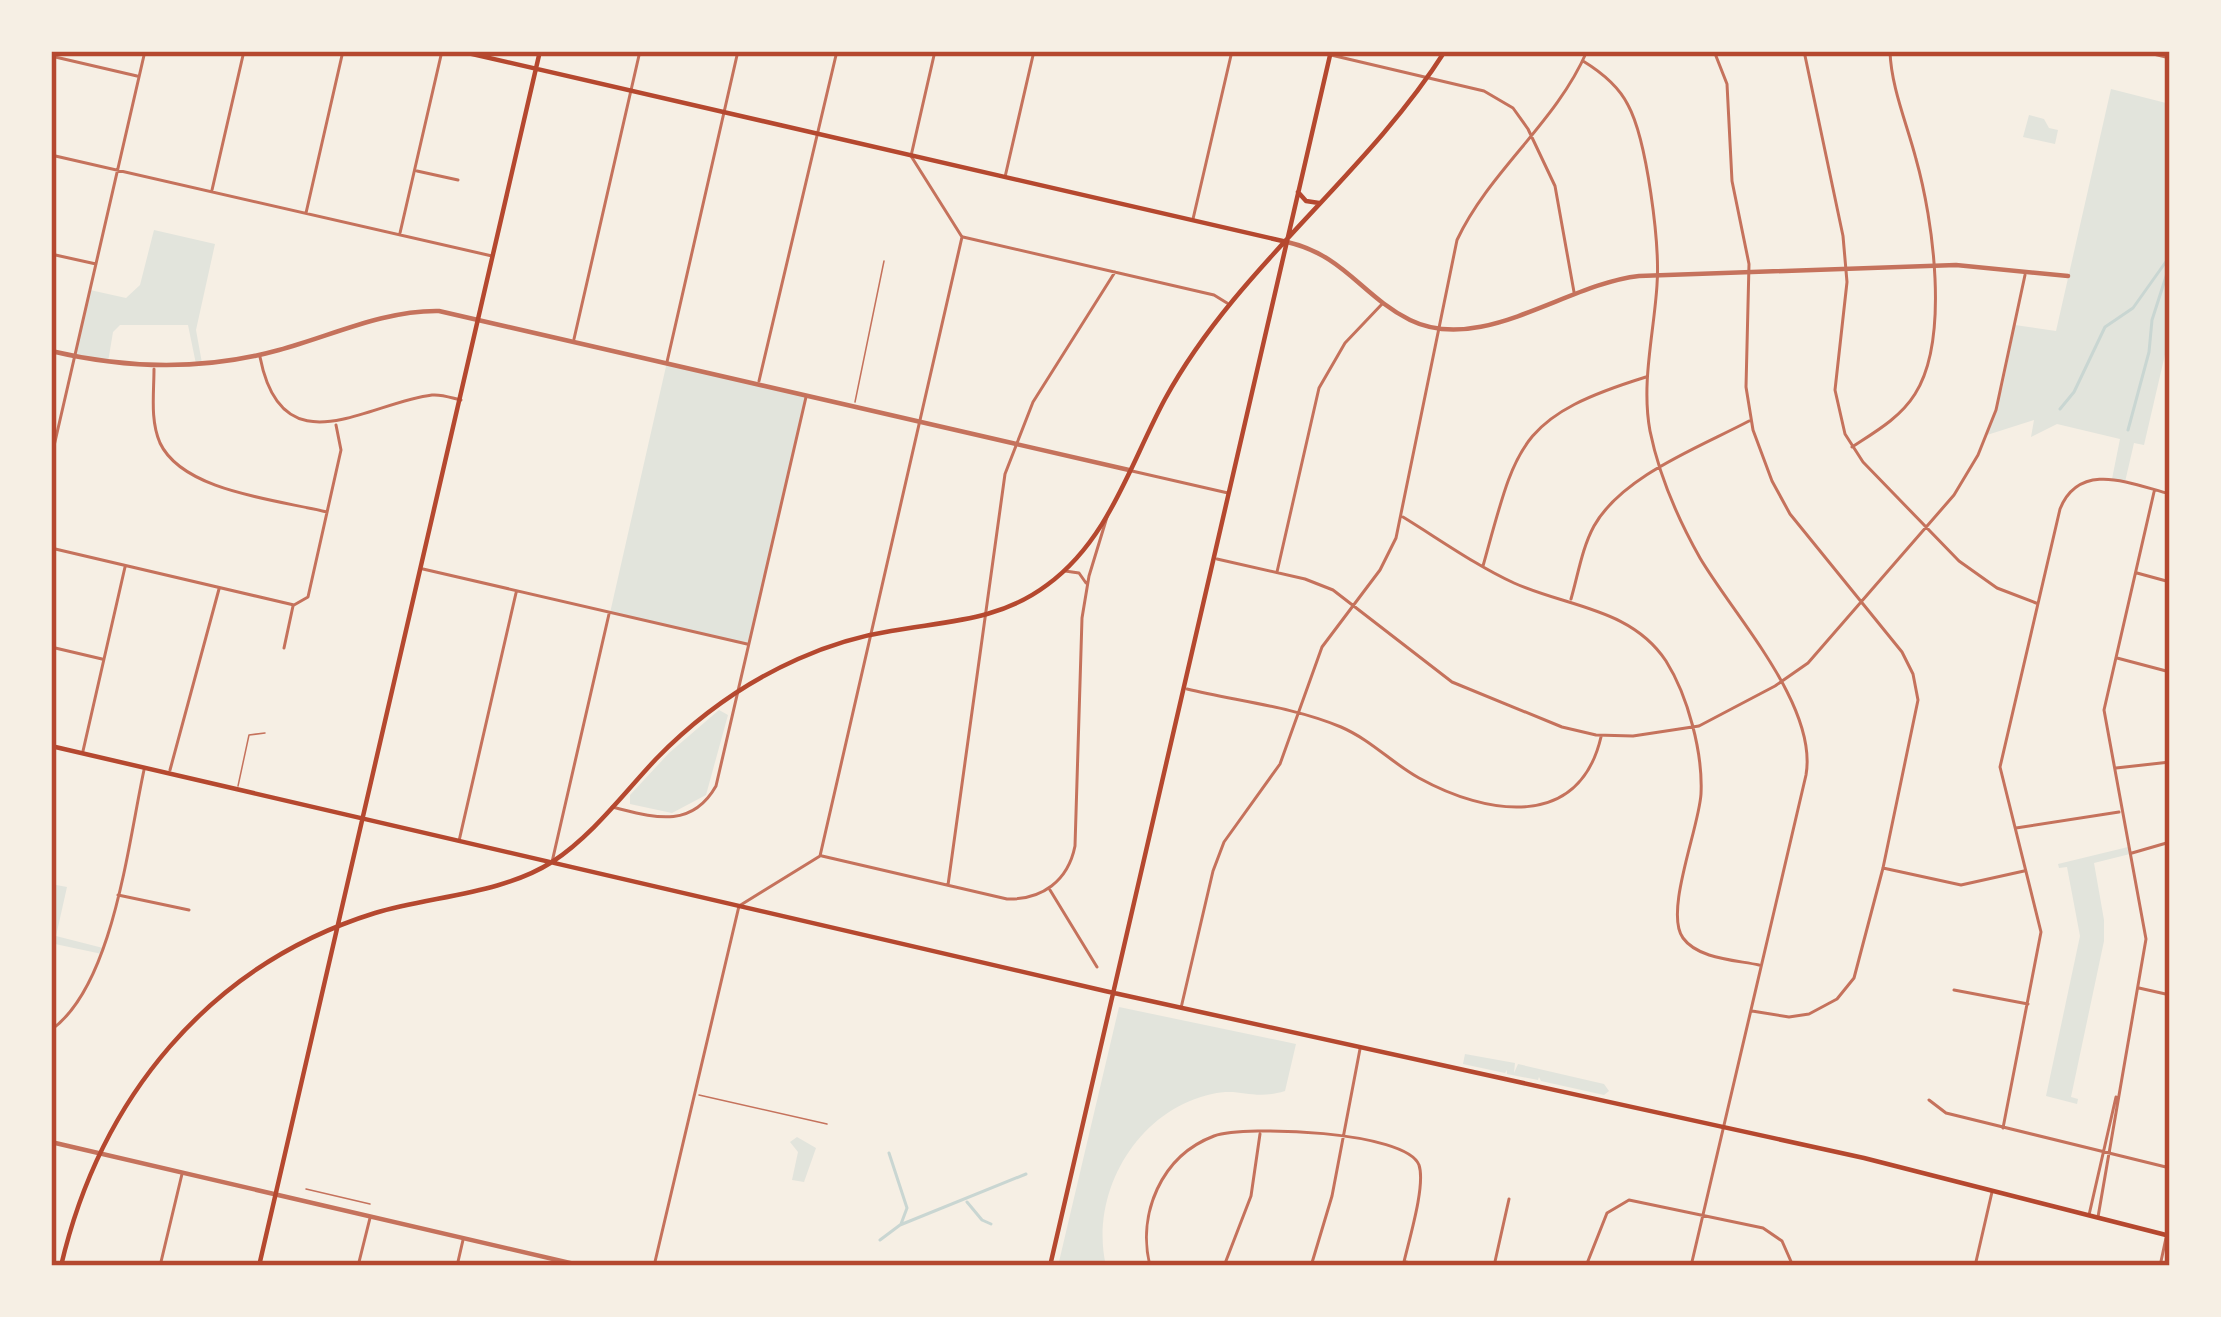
<svg xmlns="http://www.w3.org/2000/svg" width="2221" height="1317" viewBox="0 0 2221 1317" font-family="'Nunito Sans',sans-serif">
  <style>
    .green { fill: #e2e4dc }
    .lines { fill: none; stroke-linecap: round; stroke-linejoin: round }
    .stream { stroke: #c9d6d2; stroke-width: 3 }
    .service { stroke: #c5725c; stroke-width: 1.5 }
    .minor { stroke: #c5725c; stroke-width: 3 }
    .tertiary { stroke: #c5725c; stroke-width: 4.5 }
    .secondary { stroke: #b5482f; stroke-width: 4.5 }
    .neatline { fill: none; stroke: #b5482f; stroke-width: 4.5 }
  </style>
  <rect width="100%" height="100%" fill="#f6efe4"/>
  <!-- green -->
  <path class="green" d="M2111,89L2170,104V333L2144,445L2134,443L2125,482L2112,479L2120,439L2057,424L2031,437L2034,420L1987,435L2003,386L2015,325L2056,331Z
    M2029,115L2044,119L2049,128L2058,130L2055,144L2023,137Z
    M154,230L215,244L196,330L202,363L196,364L188,325H120L113,332L108,362L75,357L90,290L126,298L140,285Z
    M667,362L806,395L749,645L610,613Z
    M719,710L728,715L706,795L672,813L630,804V795L669,753Z
    M2128,847L2130,854L2094,863L2104,920V941L2071,1097L2078,1099L2077,1104L2046,1096L2080,936L2067,867L2059,868L2058,864Z
    M51,884L67,887L56,936L103,948L102,954L55,944L51,956Z
    M1119,1007L1296,1044L1285,1091C1252,1101 1241,1087 1212,1094C1137,1110 1089,1193 1106,1266H1058Z
    M1465,1054L1515,1063L1514,1073L1518,1064L1604,1084L1609,1091L1604,1095L1541,1081L1539,1077L1538,1080L1507,1074V1070L1505,1073L1463,1064Z
    M797,1137L816,1148L804,1182L792,1180L798,1152L790,1142Z"/>
  <g class="lines">
    <!-- stream -->
    <path class="stream" d="M2060,409L2074,392L2105,327L2133,308L2170,256
      M2128,430L2149,352L2152,320L2170,264
      M889,1153L907,1208L901,1224
      M967,1202L982,1220L991,1224
      M880,1240L900,1225L1026,1174"/>
    <!-- service -->
    <path class="service" d="M855,402L884,261
      M238,786L249,735L265,733
      M699,1095L827,1124
      M306,1189L370,1204"/>
    <!-- minor -->
    <path class="minor" d="M1314,51L1484,91L1513,108L1528,129L1555,186L1574,292
      M1714,51L1727,84L1732,181L1749,264L1746,387L1753,430L1772,481L1790,514L1902,652L1913,674L1918,700L1883,868L1854,978L1837,999L1809,1014L1789,1017L1752,1011
      M1804,51L1843,236L1847,282L1835,390L1845,434L1863,462L1959,561L1997,588L2036,603
      M2141,51L2170,58
      M51,56L137,76
      M1583,61C1601,72 1618,85 1628,105C1647,140 1660,244 1657,285C1654,333 1641,383 1650,431C1659,475 1678,519 1700,558C1735,617 1818,706 1806,775L1691,1266
      M51,155L492,256
      M417,171L458,180
      M1005,177L1034,51
      M212,190L244,51
      M306,213L343,51
      M1193,219L1232,51
      M400,233L442,51
      M963,237L1214,295L1227,303
      M51,254L96,264
      M574,339L640,51
      M260,357C282,470 367,403 432,395C442,394 452,398 461,400
      M667,362L738,51
      M154,369C154,393 150,420 160,443C183,492 279,500 327,512
      M759,381L837,51
      M1852,447C1875,432 1900,418 1915,394C1950,339 1933,219 1916,159C1907,124 1891,87 1890,51
      M51,459L145,51
      M1132,471L1228,493
      M1403,517C1439,539 1475,565 1514,583C1567,607 1631,608 1666,661C1688,696 1703,753 1701,794C1699,828 1664,912 1683,938C1698,959 1736,960 1759,965
      M51,548L294,605
      M1217,559L1305,579L1333,590L1452,682L1562,727L1596,735L1633,736L1699,726L1775,686L1808,663L1954,495L1978,455L1996,410L2025,275
      M1483,566C1517,444 1517,417 1646,377
      M423,569L747,644
      M1065,571L1079,573L1086,583
      M1277,572L1319,388L1345,343L1383,303
      M2137,573L2170,582
      M1571,599C1578,575 1582,548 1594,526C1622,476 1700,447 1749,421
      M294,605L308,597L341,450L336,425
      M51,647L102,659
      M284,648L293,606
      M2117,658L2170,672
      M1187,689C1237,701 1294,707 1341,727C1371,740 1392,763 1419,778C1486,815 1579,831 1601,737
      M83,751L125,567
      M2116,768L2170,762
      M170,770L219,589
      M612,807C653,817 691,830 716,786L806,397
      M2016,828L2119,812
      M459,841L516,593
      M2132,853L2170,842
      M822,856L1007,899C1042,900 1068,881 1075,846L1082,618L1089,576L1107,517
      M552,862L609,614
      M1883,868L1961,885L2024,871
      M948,885L1005,474L1033,402L1115,272
      M1050,890L1097,967
      M118,895L189,910
      M2139,988L2170,995
      M1954,990L2028,1004
      M1181,1008L1213,871L1224,842L1280,764L1322,647L1380,570L1396,538L1457,240C1490,170 1556,123 1587,51
      M51,1030C113,986 128,844 144,770
      M1929,1100L1946,1113L2170,1168
      M2003,1128L2041,932L2000,767L2060,509C2080,460 2131,484 2170,494
      M2089,1215L2116,1097
      M2098,1217L2146,939L2104,710L2154,492
      M1406,1262L1422,1266
      M160,1266L182,1174
      M358,1266L370,1218
      M457,1266L463,1240
      M654,1266L739,906L820,856L962,237L911,156L935,51
      M1150,1266C1137,1214 1161,1156 1214,1136C1246,1125 1406,1131 1419,1165C1426,1186 1408,1243 1403,1266
      M1224,1266L1251,1196L1260,1134
      M1311,1266L1332,1196L1360,1049
      M1494,1266L1509,1199
      M1586,1266L1607,1213L1629,1200L1763,1228L1782,1241L1793,1266
      M1975,1266L1992,1192
      M2160,1266L2166,1238"/>
    <!-- tertiary -->
    <path class="tertiary" d="M1287,242C1344,255 1362,296 1410,320C1481,355 1566,284 1639,276L1956,265L2068,276
      M51,351C127,369 203,371 279,350C331,336 384,310 439,311L1129,470
      M51,1142L583,1266"/>
    <!-- secondary -->
    <path class="secondary" d="M459,51L1287,242
      M1298,192L1306,201L1319,203
      M51,746L1105,991L1864,1158L2170,1236
      M61,1266C100,1099 208,965 375,913C432,896 502,894 552,862C592,836 624,793 656,759C697,717 744,683 798,659C827,646 859,636 891,631C947,621 999,621 1047,585C1109,540 1130,464 1165,399C1237,267 1365,177 1445,51
      M259,1266L540,51
      M1050,1266L1331,51"/>
  </g>
  <!-- border -->
  <rect width="2221" height="1317" fill="none" stroke="#f6efe4" stroke-width="108"/>
  <rect x="54" y="54" width="2113" height="1209" class="neatline"/>
</svg>
